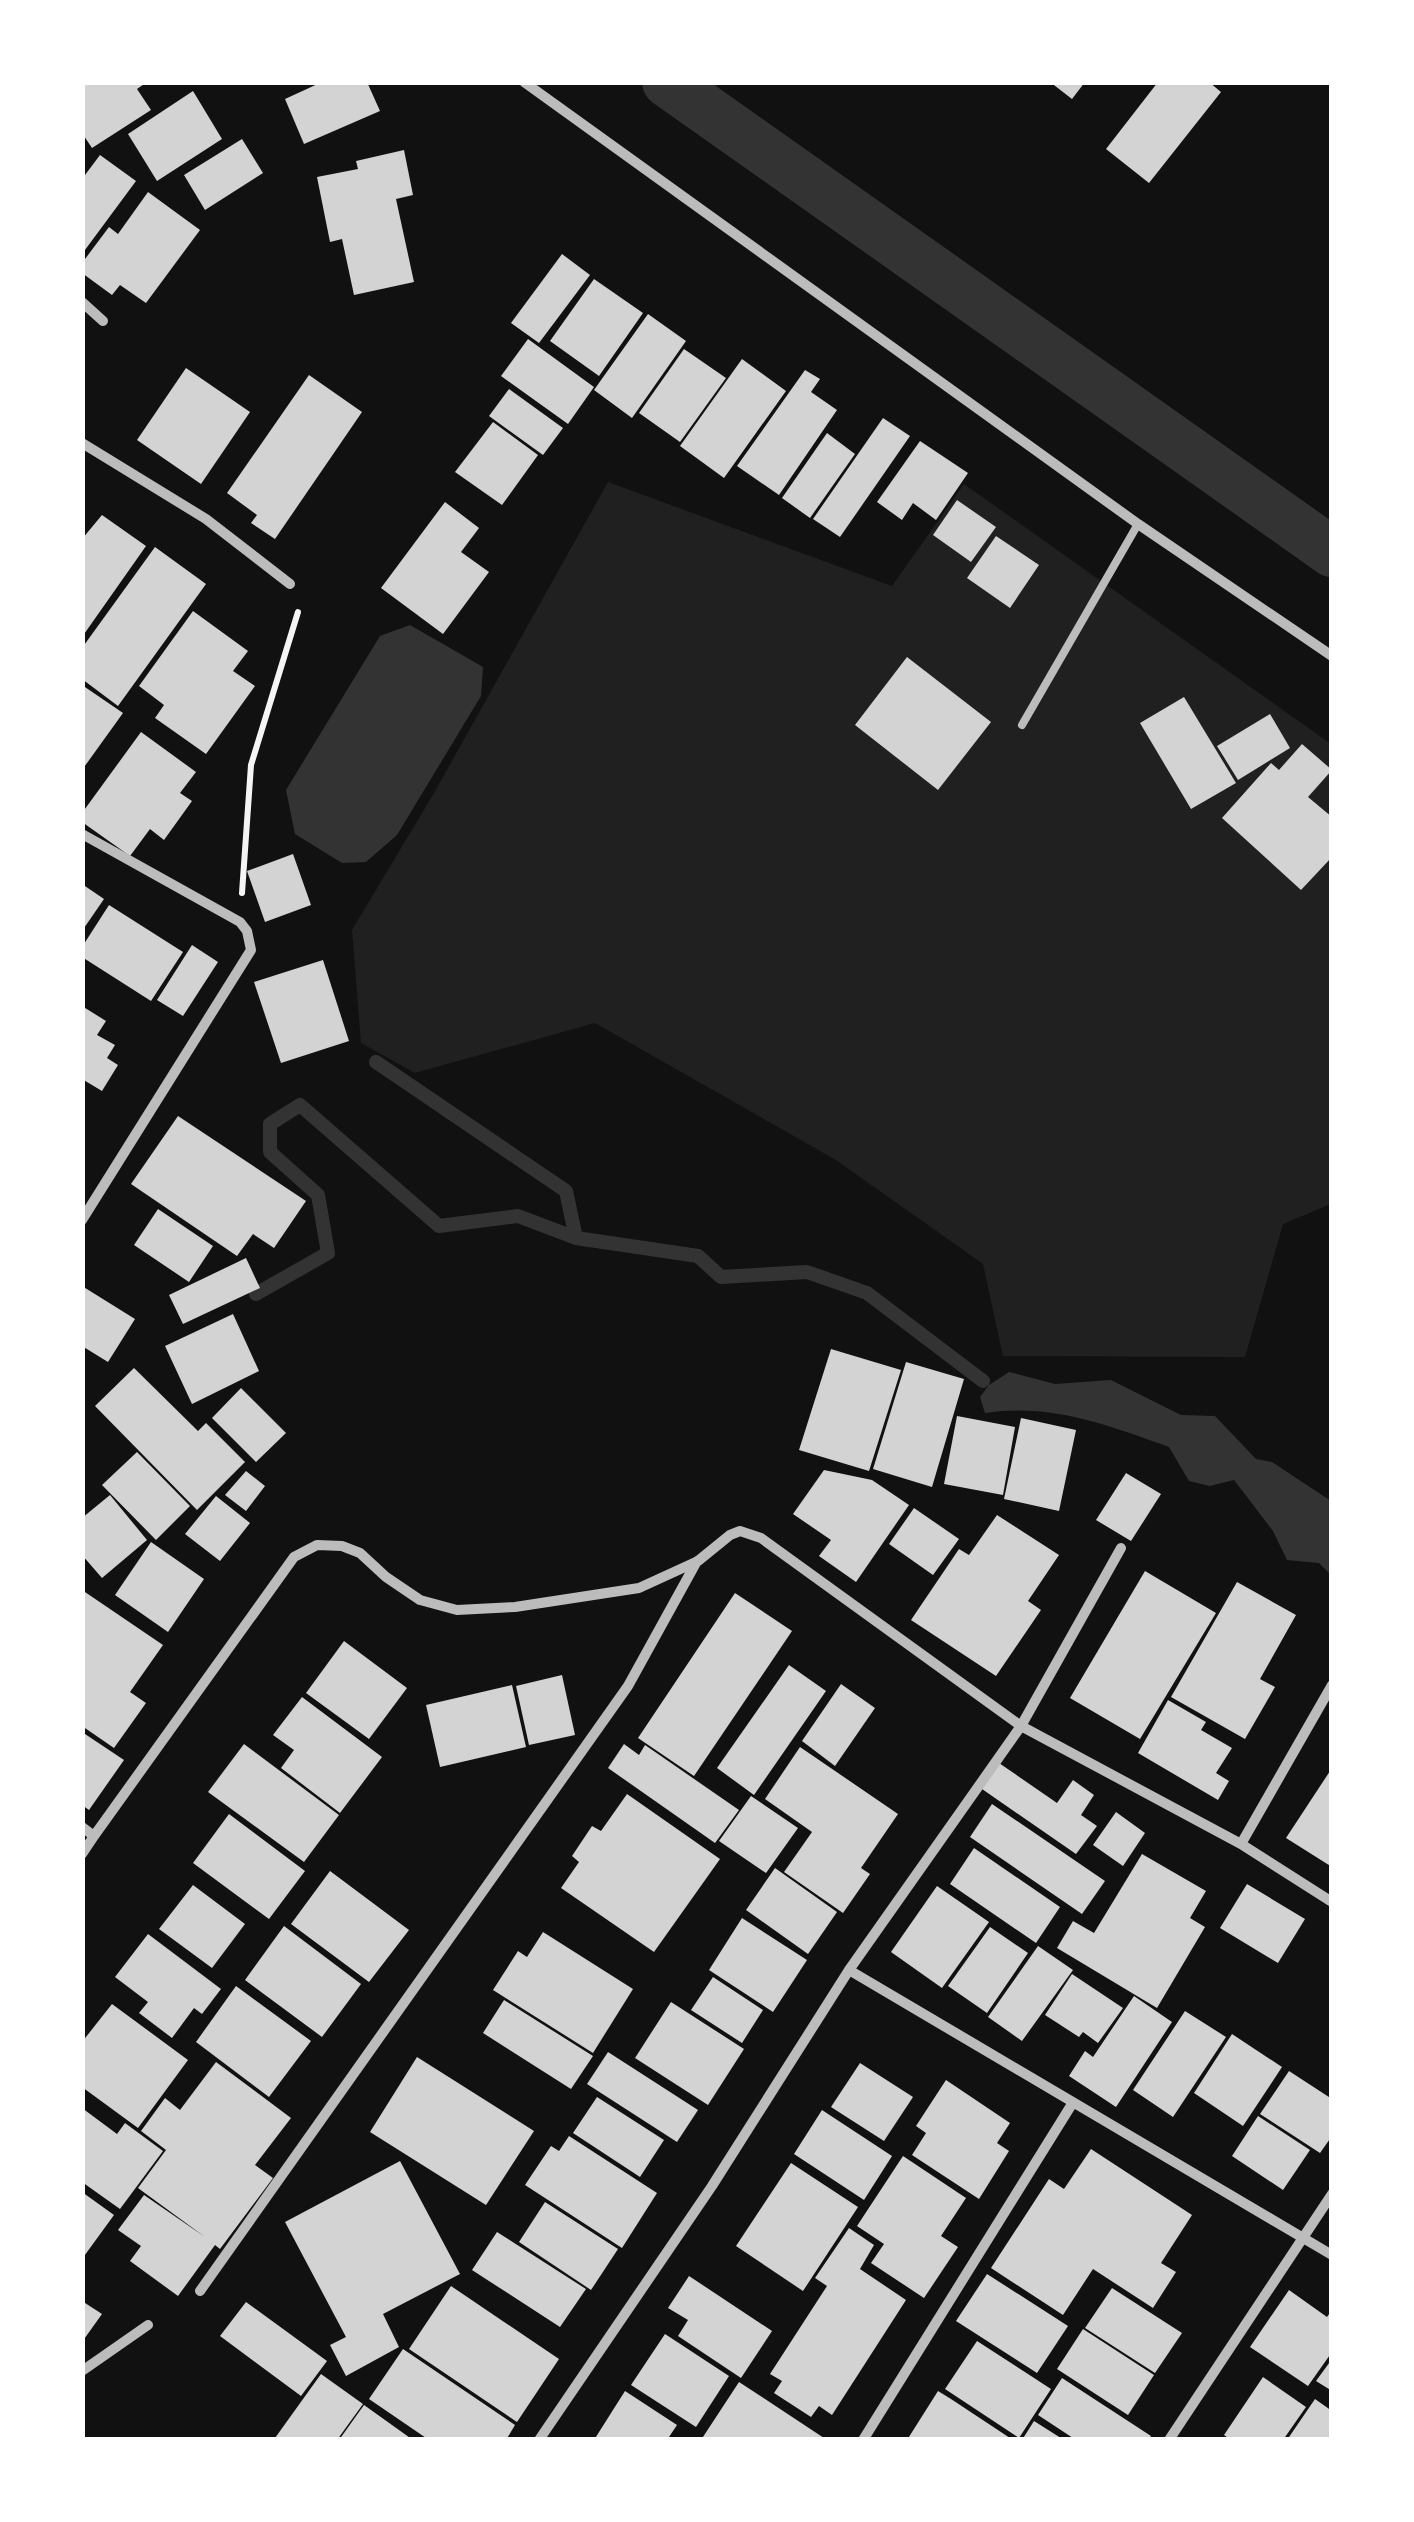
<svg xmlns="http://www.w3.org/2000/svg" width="1414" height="2522" viewBox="0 0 1414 2522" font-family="Karla,sans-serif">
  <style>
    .green { fill: #202020 }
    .water { fill: #333 }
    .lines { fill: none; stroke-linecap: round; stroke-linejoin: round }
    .stream { stroke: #333; stroke-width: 14 }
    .canal { stroke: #333; stroke-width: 50 }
    .building { fill: #d3d3d3 }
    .path { stroke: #f5f5f5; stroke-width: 6 }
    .service { stroke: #bcbcbc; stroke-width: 8 }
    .minor { stroke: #bcbcbc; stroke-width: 10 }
  </style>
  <rect width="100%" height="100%" fill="#111"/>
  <!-- green -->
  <path class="green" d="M608,482L892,586L964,484L1331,744V1204L1283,1224L1245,1357L1003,1356L983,1264L836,1160L595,1023L415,1073L361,1043L352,930L434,793Z"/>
  <!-- water -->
  <path class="water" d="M410,625L483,667L481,696L397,835L366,862L342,863L295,834L286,790L380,636Z
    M1009,1372L1055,1384L1111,1380L1181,1415L1215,1416L1256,1459L1272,1462L1331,1501V1575L1319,1563L1287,1560L1273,1531L1234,1480L1210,1486L1189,1481L1169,1447C1107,1425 1052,1403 985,1413L980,1397L989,1385Z"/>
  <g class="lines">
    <!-- stream -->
    <path class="stream" d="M376,1062L566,1191L576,1238
      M256,1294L328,1253L318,1195L270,1152V1124L300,1105L439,1226L518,1216L576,1238L698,1256L721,1277L807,1272L867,1293L983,1381"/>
    <!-- canal -->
    <path class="canal" d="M667,82L1332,552"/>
  </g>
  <!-- building -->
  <path class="building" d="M82,82H147L137,89L151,110L92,148L82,133Z
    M322,82H367L380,111L304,144L285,99Z
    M1050,82H1085L1072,99Z
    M1158,82H1209L1221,92L1149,183L1106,149Z
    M193,91L222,139L157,181L128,134Z
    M242,139L263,173L205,210L184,175Z
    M404,150L413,195L396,199L414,282L354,295L342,239L330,242L317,177L358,169L356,161Z
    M100,155L136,181L82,254V179Z
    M148,192L200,230L146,303L120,285L112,295L82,273V263L109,227L118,234Z
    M562,254L590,275L539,343L511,323Z
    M594,279L643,313L599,376L550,341Z
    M648,314L686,341L632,418L594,390Z
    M528,339L594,387L568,424L501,376Z
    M684,349L726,378L680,442L639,413Z
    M742,359L786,391L724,478L680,446Z
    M186,368L250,412L201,484L137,440Z
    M805,370L820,379L811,392L837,410L779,495L737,466Z
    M309,375L362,412L275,539L251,523L257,515L227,493Z
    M509,389L563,428L543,455L489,416Z
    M883,418L910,436L840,537L813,519Z
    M493,422L538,455L502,505L455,472Z
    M827,433L855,454L810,518L782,498Z
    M920,441L968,473L936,520L913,503L902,520L877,502Z
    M957,500L996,527L971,562L933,535Z
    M445,502L479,528L461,552L489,572L443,634L381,588Z
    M102,515L146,546L82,637V539Z
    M996,536L1039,565L1010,608L967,578Z
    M155,547L206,584L118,706L82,679V648Z
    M193,611L248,651L233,671L255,686L206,754L155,718L164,705L139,686Z
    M907,657L991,722L938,790L855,725Z
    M82,685L123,713L82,770Z
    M1184,697L1236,783L1191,809L1140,723Z
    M1270,714L1290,748L1238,780L1217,746Z
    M141,732L196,772L180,793L192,801L164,840L150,829L130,856L82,822V813Z
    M1302,744L1332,770L1308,797L1332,817V857L1301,890L1222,818L1271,763L1279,770Z
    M293,854L311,905L265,922L247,871Z
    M82,884L104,899L82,931Z
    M109,905L183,952L151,1001L82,957V947Z
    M192,945L218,962L183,1016L157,1000Z
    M323,960L349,1041L281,1063L254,982Z
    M82,1006L106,1021L97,1035L115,1045L107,1058L118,1065L102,1091L82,1079Z
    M178,1116L306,1201L274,1248L253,1234L237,1256L131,1184Z
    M158,1209L213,1246L189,1282L134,1245Z
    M246,1258L260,1288L183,1324L169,1295Z
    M82,1286L135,1319L108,1362L82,1346Z
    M233,1314L259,1371L192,1404L165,1346Z
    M831,1349L901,1370L869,1471L799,1450Z
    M906,1362L964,1379L932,1487L873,1469Z
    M134,1368L198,1431L206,1423L245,1462L197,1510L95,1406Z
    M241,1388L286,1433L256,1462L212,1418Z
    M957,1416L1015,1427L1003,1495L944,1484Z
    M1021,1418L1076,1430L1059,1511L1004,1499Z
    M137,1452L190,1506L156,1540L102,1485Z
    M824,1470L872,1480L909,1505L856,1582L819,1556L831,1540L793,1514Z
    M246,1471L265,1486L246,1511L225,1495Z
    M1126,1473L1161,1494L1131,1541L1096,1520Z
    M110,1495L147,1540L102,1578L82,1555V1518Z
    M216,1496L250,1523L220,1561L185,1534Z
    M914,1508L959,1539L933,1575L889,1544Z
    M997,1515L1059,1555L1028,1601L1041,1610L996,1676L911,1620L959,1549L969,1555Z
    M151,1542L204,1579L168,1632L115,1595Z
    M1145,1571L1216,1613L1140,1739L1070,1698Z
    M1237,1582L1296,1615L1260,1679L1275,1687L1245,1739L1171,1697Z
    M82,1590L163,1645L130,1692L146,1703L114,1748L82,1726Z
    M735,1593L792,1631L694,1776L638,1738Z
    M344,1641L407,1688L369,1739L306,1693Z
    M789,1665L826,1691L754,1795L717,1768Z
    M562,1675L575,1735L529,1745L516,1686Z
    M841,1684L875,1708L835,1766L802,1741Z
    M512,1685L526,1747L440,1767L426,1705Z
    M302,1697L382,1757L340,1813L281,1768L294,1750L273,1735Z
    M1168,1700L1206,1722L1201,1730L1232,1748L1216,1773L1229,1781L1218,1800L1138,1753Z
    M82,1732L124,1760L89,1810L82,1805Z
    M244,1744L339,1815L304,1862L208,1792Z
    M624,1744L639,1755L645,1745L739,1810L715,1843L608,1768Z
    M800,1747L898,1814L861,1868L870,1874L843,1913L784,1872L812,1832L765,1799Z
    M999,1763L1057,1803L1073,1780L1094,1795L1081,1815L1097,1826L1076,1854L982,1789Z
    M1332,1768V1867L1286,1838Z
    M627,1794L720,1859L654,1952L561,1888L579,1862L572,1856L592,1826L601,1831Z
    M751,1796L798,1828L766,1873L719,1841Z
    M992,1804L1105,1881L1082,1914L970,1837Z
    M1116,1812L1145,1833L1123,1866L1093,1845Z
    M229,1814L305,1871L269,1919L193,1863Z
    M974,1848L1060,1907L1036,1943L950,1884Z
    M1142,1854L1206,1891L1190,1918L1205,1927L1157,2008L1057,1948L1073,1921L1094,1933Z
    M775,1868L837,1912L808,1954L746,1910Z
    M330,1871L409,1930L369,1982L291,1924Z
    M1247,1884L1305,1919L1278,1963L1220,1928Z
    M193,1885L245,1924L212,1968L159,1929Z
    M937,1886L989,1922L942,1988L891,1952Z
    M742,1918L807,1960L773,2012L709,1970Z
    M284,1926L361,1984L322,2037L245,1980Z
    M990,1927L1028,1953L987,2013L948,1986Z
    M543,1932L633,1989L593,2053L493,1990L518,1951L527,1957Z
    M148,1934L221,1989L202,2014L194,2008L172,2038L139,2013L148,2002L115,1977Z
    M1038,1946L1073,1970L1022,2041L988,2017Z
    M1072,1974L1123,2008L1098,2043L1083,2032L1079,2037L1045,2015Z
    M713,1977L763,2010L742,2043L691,2010Z
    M236,1986L311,2041L269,2097L196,2042Z
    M1134,1996L1172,2022L1116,2107L1069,2076L1085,2051L1093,2057Z
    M504,2000L593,2056L571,2089L483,2033Z
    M671,2002L744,2049L708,2105L635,2058Z
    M112,2004L188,2060L138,2128L82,2087V2042Z
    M1185,2011L1226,2037L1173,2117L1133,2090Z
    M1232,2034L1282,2067L1243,2126L1194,2093Z
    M608,2052L698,2110L677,2142L587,2084Z
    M417,2057L534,2131L486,2205L370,2132Z
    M216,2062L291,2118L255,2165L273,2178L220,2249L215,2245L178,2296L130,2261L141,2246L118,2230L144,2195L205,2237L138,2188L166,2150L141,2131L165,2098L180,2110Z
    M860,2063L913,2097L884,2141L831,2107Z
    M1289,2071L1332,2099V2136L1320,2153L1260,2114Z
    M946,2080L1010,2123L997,2143L1009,2151L979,2199L912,2155L926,2133L916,2126Z
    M597,2097L664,2140L640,2177L573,2133Z
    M82,2108L117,2134L125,2123L163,2151L120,2209L82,2182Z
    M822,2110L892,2156L864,2200L794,2154Z
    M1258,2116L1310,2150L1283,2190L1232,2156Z
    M569,2136L657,2193L622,2248L525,2185L551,2146L559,2151Z
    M1091,2149L1192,2215L1161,2263L1176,2272L1153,2308L1093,2269L1063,2315L991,2268L1049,2179L1064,2189Z
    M903,2156L966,2198L941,2236L958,2247L924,2298L871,2263L884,2244L857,2226Z
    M400,2161L460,2274L383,2314L399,2347L346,2376L330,2345L346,2337L285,2222Z
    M791,2163L858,2207L803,2291L736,2246Z
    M82,2192L114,2215L82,2259Z
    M545,2202L618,2249L591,2290L519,2242Z
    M849,2228L874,2245L860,2269L906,2300L832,2415L819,2406L811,2417L774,2393L782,2381L770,2374L827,2286L815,2278Z
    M497,2232L586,2289L560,2327L472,2270Z
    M987,2274L1068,2326L1037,2373L956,2321Z
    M689,2276L772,2331L741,2378L678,2336L688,2320L668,2308Z
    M451,2286L559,2359L517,2422L409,2349Z
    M1112,2288L1182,2333L1155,2373L1085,2328Z
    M1289,2290L1327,2317L1332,2310V2352L1308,2386L1250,2347Z
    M82,2301L102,2314L82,2342Z
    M246,2302L327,2361L301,2396L220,2336Z
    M1083,2329L1154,2375L1128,2415L1057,2369Z
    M665,2334L729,2376L696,2427L631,2385Z
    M977,2341L1051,2389L1019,2438L945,2389Z
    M403,2349L515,2425L506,2440H429L369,2399Z
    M1332,2359V2391L1316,2381Z
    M321,2374L363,2404L337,2440L275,2438Z
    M1263,2377L1306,2407L1283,2440H1231L1224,2435Z
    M1062,2378L1151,2436L1149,2440H1076L1038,2415Z
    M739,2382L762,2397L827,2440H701Z
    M625,2391L677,2425L667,2440H594Z
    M938,2391L951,2399L1013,2440H907Z
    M1315,2399L1332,2411V2440H1287Z
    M364,2405L413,2440H339Z
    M1034,2421L1064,2440H1022Z"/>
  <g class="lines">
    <!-- path -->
    <path class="path" d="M242,893L251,765L298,612"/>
    <!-- service -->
    <path class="service" d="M1022,725L1138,524"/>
    <!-- minor -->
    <path class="minor" d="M524,82L1138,524L1332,656
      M82,302L103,321
      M82,443L206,519L290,584
      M82,834L240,922L247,931L251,950L82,1220
      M82,1827L94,1836L294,1557L317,1545L342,1546L360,1553L386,1577L420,1600L457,1610L515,1607L639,1588L698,1561L730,1535L740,1531L761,1538L1021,1726L1241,1844L1332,1902
      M1241,1844L1332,1685
      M82,1854L94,1836
      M849,1970L1332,2255
      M200,2291L628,1686L697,1561
      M82,2371L148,2325
      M539,2440L712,2186L849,1970L1021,1726L1121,1548
      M863,2440L1072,2104
      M1169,2440L1332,2194"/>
  </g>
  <!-- border -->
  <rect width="1414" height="2522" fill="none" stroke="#ffffff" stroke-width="170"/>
</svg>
